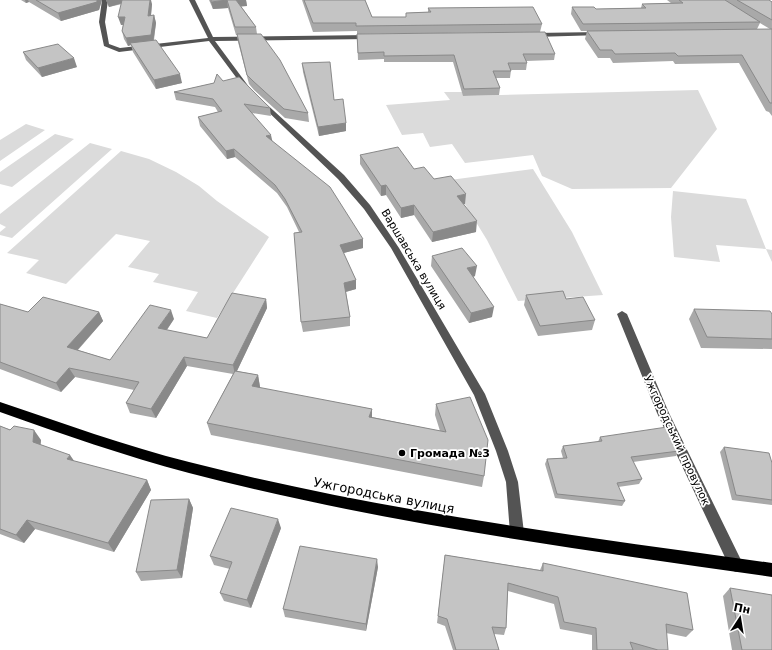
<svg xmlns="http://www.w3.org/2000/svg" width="772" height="650" viewBox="0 0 772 650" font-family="'DejaVu Sans',sans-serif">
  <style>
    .green { fill: #dbdbdb }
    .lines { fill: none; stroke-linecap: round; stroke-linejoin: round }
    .minor { fill: #545454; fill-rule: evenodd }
    .major { fill: #000; fill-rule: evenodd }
    .wall { fill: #a9a9a9; fill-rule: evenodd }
    .shaded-wall { fill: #898989 }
    .building { fill: #c4c4c4; stroke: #898989 }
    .poi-dot { fill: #000; stroke: #fff; stroke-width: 1.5 }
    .labels { text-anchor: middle; stroke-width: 3.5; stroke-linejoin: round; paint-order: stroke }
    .street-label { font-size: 11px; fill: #000; stroke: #fff }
    .poi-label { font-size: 11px; font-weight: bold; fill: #000; stroke: #fff; text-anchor: start }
    .near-street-label { font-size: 13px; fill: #000; stroke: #fff }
  </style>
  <rect width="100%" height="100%" fill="#fff"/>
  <!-- green -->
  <path class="green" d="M698,90L717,129L671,188L572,189L542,176L533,155L465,163L452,144L430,147L423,133L402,135L386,105L450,100L444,92H462L464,96Z
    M26,124L45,130L0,161V140Z
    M55,134L74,139L12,187L0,184V172Z
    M90,143L112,149L12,238L0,235V232L6,227L0,224V214Z
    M121,151L149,159L176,172L199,186L217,201L269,237L217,318L186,311L198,292L153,282L159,274L128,267L150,241L116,234L66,284L26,273L39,260L7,253Z
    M533,169L572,232L603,295L518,301L487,240L450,180Z
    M673,191L746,199L766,249L772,250V262L766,249L716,245L720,262L674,257L671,217Z"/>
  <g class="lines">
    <!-- minor -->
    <path class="minor" d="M102,0H108L105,22L109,44L120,48L208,38L189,0H195L213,37L370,35L373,37L370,39L215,41L249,87L246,89L244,88L209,41L119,52L104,46L99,22Z
      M600,32L603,34L602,35L534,37L531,35L534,33Z
      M258,100H262L344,175L370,205L399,248L485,394L508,451L518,482L524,533L522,537L517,539L512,537L510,533L506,482L496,451L474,395L391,248L364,209L338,179L258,102Z
      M622,311L627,314L669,413L741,560L743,565L741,570L736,572L731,570L657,413L617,314Z"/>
    <!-- major -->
    <path class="major" d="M0,402C63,423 125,446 189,462C381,511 577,536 772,563V577C577,549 380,523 189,473C125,456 62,434 0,412Z"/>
  </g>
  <!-- wall -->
  <path class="wall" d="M21,0H102L99,10L61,21L29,2L26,3Z
    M106,0L152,4L151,16L154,15L156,23L154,40L182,83L156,89L133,52L131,45L128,46L124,39L122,31L123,25H121L122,4L109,7Z
    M209,0H246L247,6H241L256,27L257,34L308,113L309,122L285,118L254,90L249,84L238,42L237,35H236L228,8L213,9Z
    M302,0H365L372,17H406V13L428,12V8L542,24L540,32L357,34V31L313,32Z
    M667,0H769L772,2V116L769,112L766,111L739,63L675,64L673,61L613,63L610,58H598L585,39L587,31H581L571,14L572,7L596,9L641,8L642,4L671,3ZM760,23L770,29H757Z
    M357,34L555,54L554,60L526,61L527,63L526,70H511L510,78H496L500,88L499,95L463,96L453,62H384V59L358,60Z
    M23,52L77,67L42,77L26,60Z
    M302,63L334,100L346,123V131L319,136L303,72Z
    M223,81L270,108L271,116L252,113L272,141L363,239V248L343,253L356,280V289L346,292L350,317V326L303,332L301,322L299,232L287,207L277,193L235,157L227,159L200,126L198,117L218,112L215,107L176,100L174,92Z
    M360,155L414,169L434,179L465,204H463L476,232L432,242L414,215L401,218L386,195L381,196L360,164Z
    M432,256L475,276L473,277L492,317L469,323L431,266Z
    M526,295L566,299L595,320L592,330L538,336L524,305Z
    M266,299L267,308L237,371L258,375L260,387V388L372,409V417L440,431L435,415L436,404L484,476L482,487L211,435L207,423L233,374L187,366L156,418L130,413L126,403L134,390L75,377L61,392L0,369V304L28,312H99L103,321L78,350L110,360L174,319L167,330L207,338Z
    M694,309L772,314V349L701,348L689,319Z
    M0,426L41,440L40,445L74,461L147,480L151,490L114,552L35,529L24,543L0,534Z
    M600,437L679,451L676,456L633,462L642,479L639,484L618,487L625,501L622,506L555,498L545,464L547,459L563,458L561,451L563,446L598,442Z
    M724,447L772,463V505L732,500L720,452Z
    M189,499L193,508L182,578L141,581L136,572Z
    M281,528L251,608L224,601L220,593L230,569L214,565L210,556Z
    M445,555L540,570L543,563L693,630L686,637L666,633L668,650H592V635L560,629L554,604L508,591L506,628L504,635L494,634L499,650H453L445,626L437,623Z
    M378,567L366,631L285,617L283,609Z
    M730,588L772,650H732L723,596Z"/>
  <!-- shaded-wall -->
  <path class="shaded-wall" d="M25,0H28L29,2L26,3Z
    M97,0H102L99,10L61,21L58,13Z
    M106,0H125L126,2L109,7Z
    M150,0H151L152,4L150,24L148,16Z
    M227,0L228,8L213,9L211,2Z
    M236,0H246L247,6L237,7Z
    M154,15L156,23L153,43H130L131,45L128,46L126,38Z
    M118,17H125L127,24L121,25Z
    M74,58L77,67L42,77L38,68Z
    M180,74L182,83L156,89L154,80Z
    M346,123V131L319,136L318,127Z
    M271,135L273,144L266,136Z
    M234,149L235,157L227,159L226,151Z
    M386,185V195L381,196V186Z
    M466,194L465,204L456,206L457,196Z
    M414,205V215L401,218V208Z
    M477,221L476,232L432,242L433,232Z
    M363,239V248L340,254V245Z
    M477,266L475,276L466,279L467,268Z
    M356,280V289L345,292L344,283Z
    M266,299L267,308L235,375L233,365Z
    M494,307L492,317L469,323L471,313Z
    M171,310L174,319L161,338L158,328Z
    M99,312L103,321L72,356L67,347Z
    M184,357L187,366L156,418L151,409Z
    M69,368L75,377L61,392L56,383Z
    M258,375L260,387L255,398L252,386Z
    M372,409V420L369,417Z
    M34,430L41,440L40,452L33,442Z
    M70,455L77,465L67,459Z
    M147,480L151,490L114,552L108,543Z
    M189,499L193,508L182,578L177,570Z
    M278,519L281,528L251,608L247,600Z
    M27,520L35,529L24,543L16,535Z
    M377,559L378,567L366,631V624Z"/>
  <!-- building -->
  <path class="building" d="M36,0H97V2L58,13Z
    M122,0H150L148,16L154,15L151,35L126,38L122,31L125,17H118Z
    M211,0H236L256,27H235L227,0L211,2Z
    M304,0H365L372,17H406V13L431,12L428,8L533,7L542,24L356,26V23H313Z
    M679,0H725L760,22L583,24L572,7H594L596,9L646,8L642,4L683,3Z
    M737,0H769L772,2V20Z
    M772,29V103H770L742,55L678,56L675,53L615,54L612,50H600L587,31Z
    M545,32L555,54H523L527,63H508L511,71H493L500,88L464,89L454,55L384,56V52L358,53L357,34Z
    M237,34H261L280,60L308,113L284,109L253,81L247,75Z
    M156,40L180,74L154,80L130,43Z
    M58,44L74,58L38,68L23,52Z
    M330,62L334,100L343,99L346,123L318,127L302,63Z
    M217,74L223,81L239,77L270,108L244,104L271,135L266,136L330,187L363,239L340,245L356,280L344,283L350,317L301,322L294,233L302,232L285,199L275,185L234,149L226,151L198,117L222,111L213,99L174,92L214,83Z
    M398,147L414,169L424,167L434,179L451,176L466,194L457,196L477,221L433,232L414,205L401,208L386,185L381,186L360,155Z
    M462,248L477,266L467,268L494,307L471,313L432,256Z
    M563,291L566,299L583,297L595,320L540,326L526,295Z
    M232,293L266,299L233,365L184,357L151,409L126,403L139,382L69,368L56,383L0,362V304L28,312L43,297L99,312L67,347L110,360L150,305L171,310L158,328L207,338Z
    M694,309L770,311L772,314V339L707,337Z
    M235,371L258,375L252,386L372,409L369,417L446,432L436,404L470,397L488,440L484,476L207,423Z
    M0,426L10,430L14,426L34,430L33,442L70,455L67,459L147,480L108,543L27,520L16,535L0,529Z
    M667,427L679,451L631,457L642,479L617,483L625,501L557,494L547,459L567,458L563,446L602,441L600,437Z
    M724,447L769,453L772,463V500L736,495Z
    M189,499L177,570L136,572L151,500Z
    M231,508L278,519L247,600L220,593L232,562L210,556Z
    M300,546L377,559L366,624L283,609Z
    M445,555L543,571V563L687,593L693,630L666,624L668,650H658L630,642L633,650H597L596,628L564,622L558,597L508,583L506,628L492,627L499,650H456L447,619L438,616Z
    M730,588L772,595V650H742Z"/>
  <!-- markers -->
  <circle class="poi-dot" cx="402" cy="453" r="4"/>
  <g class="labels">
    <!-- street labels -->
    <g class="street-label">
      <text transform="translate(414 259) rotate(59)" y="4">Варшавська вулиця</text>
      <text transform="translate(677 440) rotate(65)" y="4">Ужгородський провулок</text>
    </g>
    <!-- poi labels -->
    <g class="poi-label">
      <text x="410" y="457">Громада №3</text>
    </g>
    <!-- near-street labels -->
    <g class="near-street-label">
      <text transform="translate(384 495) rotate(11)" y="5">Ужгородська вулиця</text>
    </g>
  </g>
  <!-- north arrow -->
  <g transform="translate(740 618) rotate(12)" stroke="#ffffff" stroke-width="3" paint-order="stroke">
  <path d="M0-3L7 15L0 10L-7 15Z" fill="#000000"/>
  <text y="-6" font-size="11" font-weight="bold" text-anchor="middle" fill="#000000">Пн</text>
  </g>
</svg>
